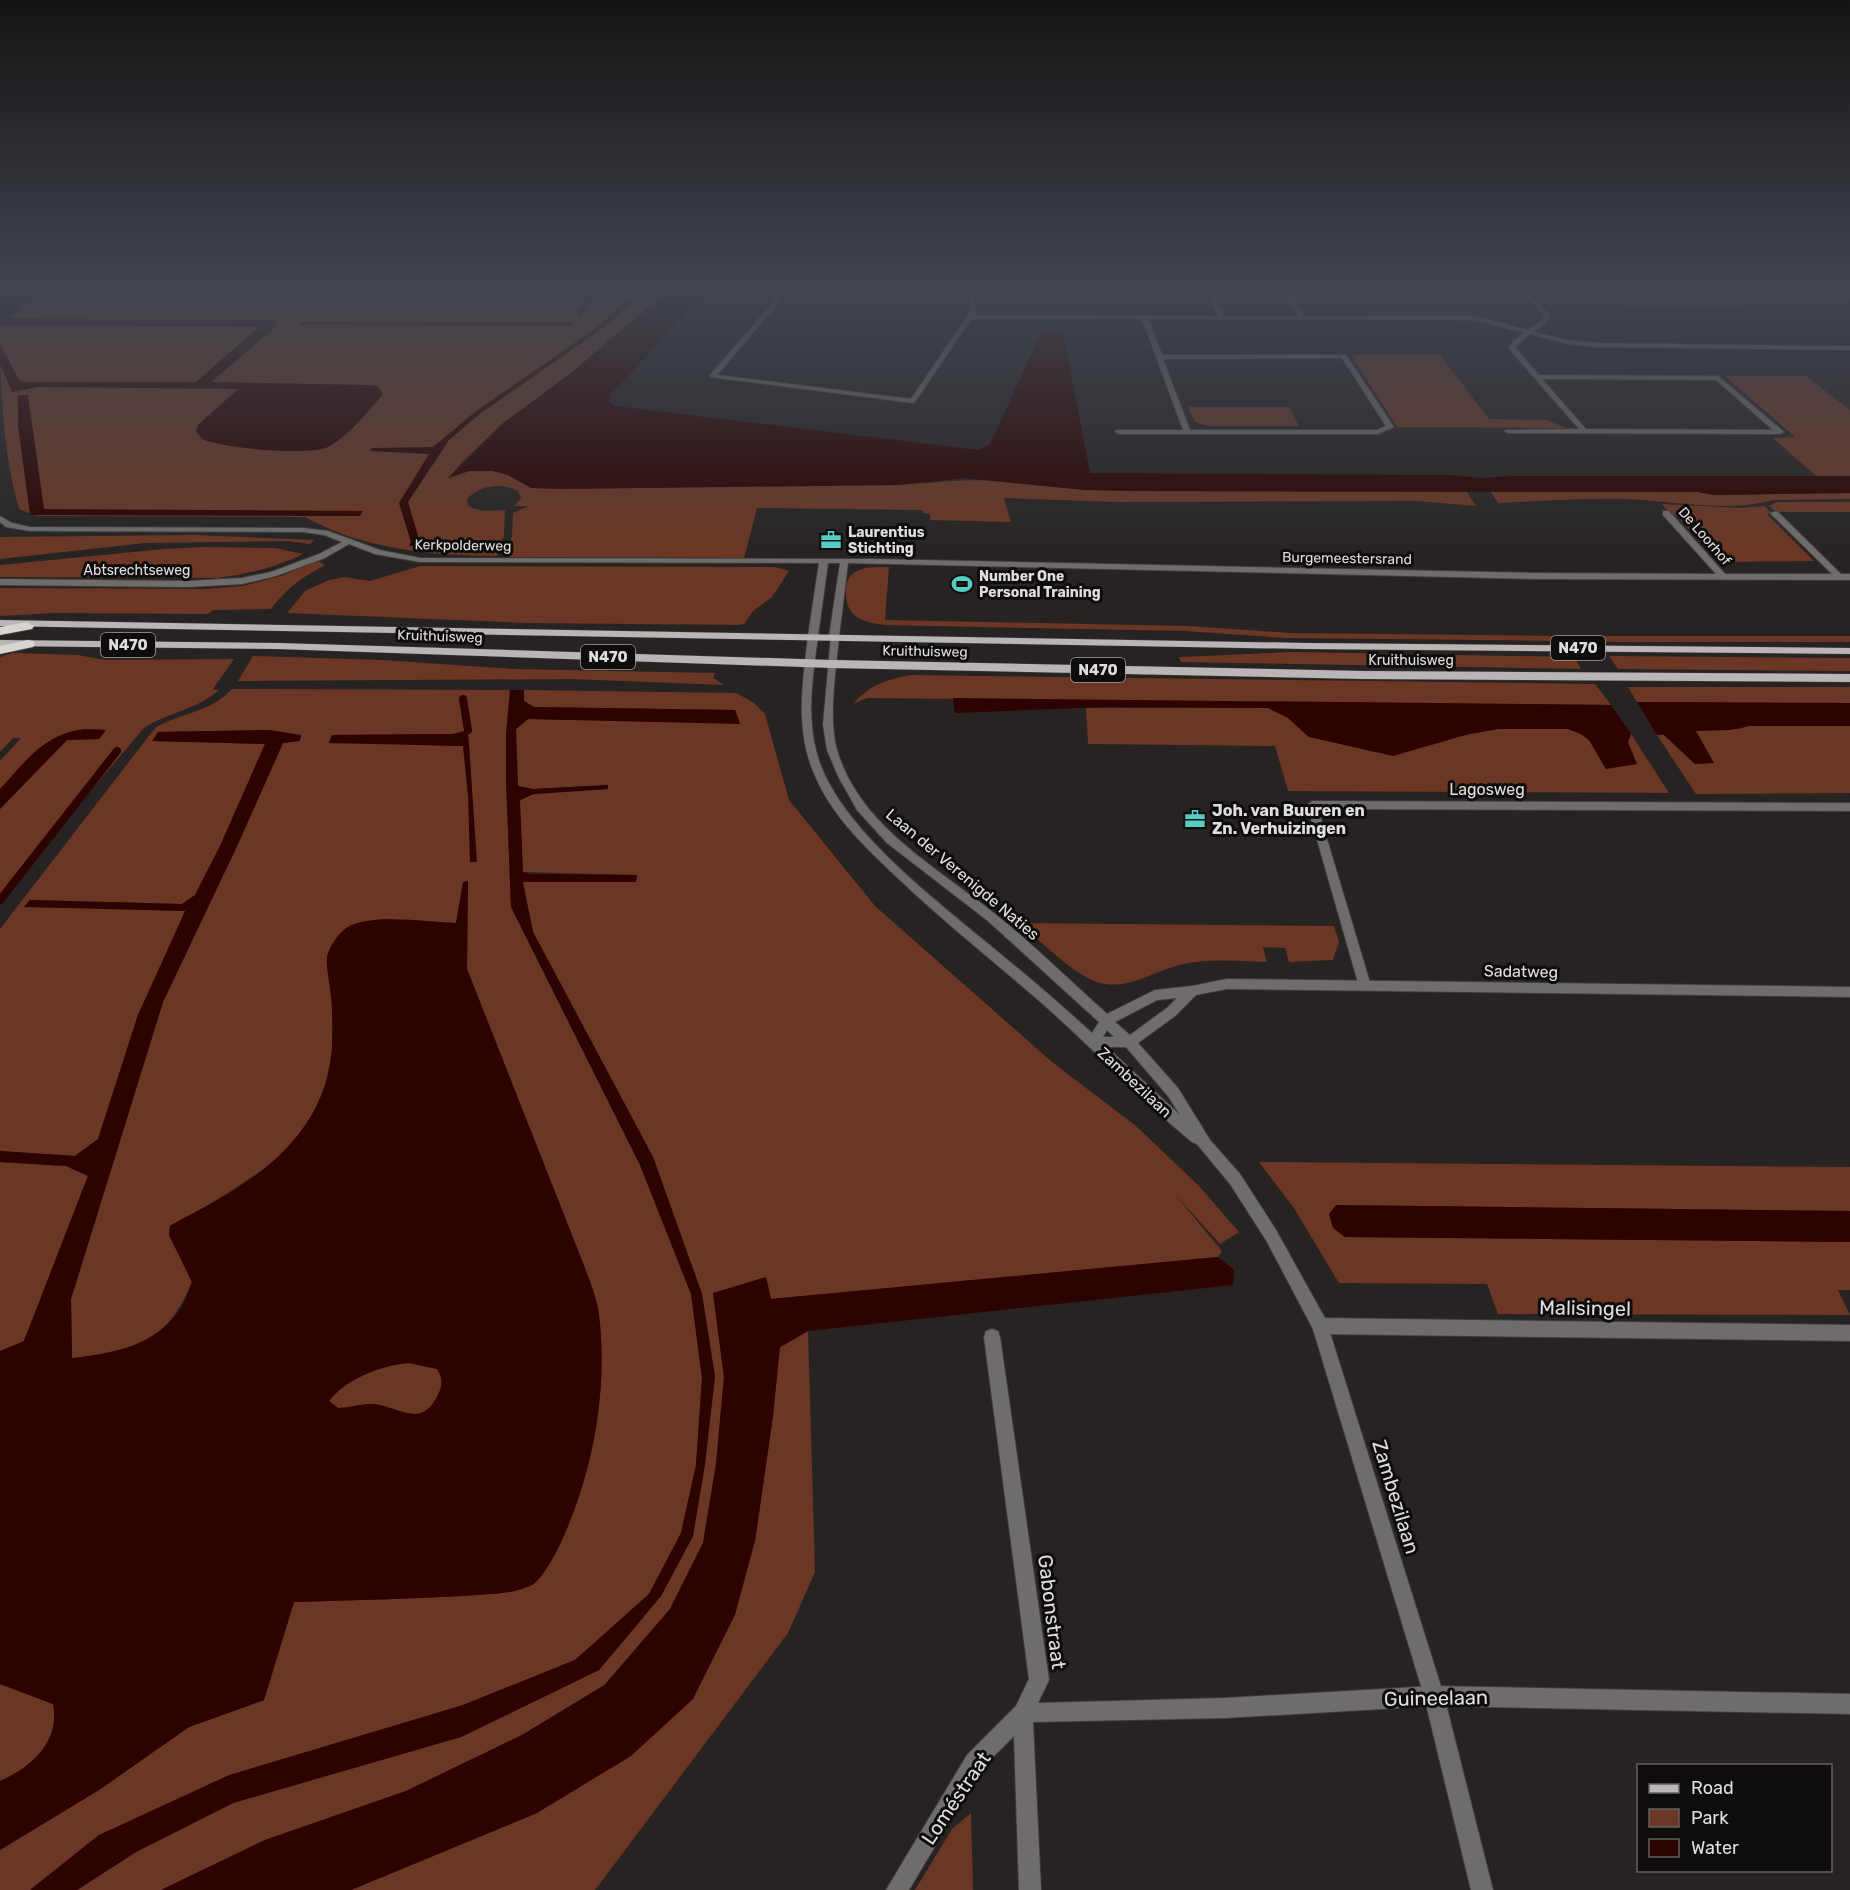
<svg xmlns="http://www.w3.org/2000/svg" width="1850" height="1890" viewBox="0 0 1850 1890" font-family="Rubik,sans-serif">
  <style>
    .green { fill: #6b3724; fill-rule: evenodd }
    .water { fill: #2c0300; fill-rule: evenodd }
    .lines { fill: none; stroke-linecap: round; stroke-linejoin: round }
    .stream-far1 { stroke: #2c0300; stroke-width: 5 }
    .stream { stroke: #2c0300; stroke-width: 8 }
    .minor-casing { stroke: #413d3c; stroke-width: 2 }
    .tertiary-casing { stroke: #413d3c; stroke-width: 2 }
    .primary-casing { stroke: #413d3c; stroke-width: 1 }
    .motorway-casing { stroke: #413d3c; stroke-width: 2 }
    .minor { fill: #6f6d6c; fill-rule: evenodd }
    .tertiary { fill: #6f6d6c; fill-rule: evenodd }
    .primary { fill: #bbb6b5; fill-rule: evenodd }
    .motorway { fill: #d9d3d1; fill-rule: evenodd }
    .labels { text-anchor: middle; stroke-width: 6; stroke-linejoin: round; paint-order: stroke }
    .far-poi-label { font-size: 14px; font-weight: bold; fill: #e0dedd; stroke: #0f0d0c; text-anchor: start }
    .far-street-label { font-size: 14px; fill: #e0dedd; stroke: #0f0d0c }
    .shield { fill: #0f0d0c; stroke: #a19f9e; stroke-width: 1.5 }
    .shield-label { font-size: 15px; font-weight: bold; fill: #e0dedd }
    .street-label { font-size: 16px; fill: #e0dedd; stroke: #0f0d0c }
    .poi-label { font-size: 16px; font-weight: bold; fill: #e0dedd; stroke: #0f0d0c; text-anchor: start }
    .near-street-label { font-size: 20px; fill: #e0dedd; stroke: #0f0d0c }
  </style>
  <rect width="100%" height="100%" fill="#272322"/>
  <!-- green -->
  <path class="green" d="M3,291H667L571,373L502,424L461,463L449,478L469,471H493L508,475L531,488L562,489L931,483C996,474 1063,489 1129,491L1467,492L1476,506L1416,501L1116,502L1004,498L1011,522L930,520V514L923,513V510L757,508L744,558L505,557L512,536L513,513L529,506H514L521,498L518,491C501,482 480,485 467,499L468,506C480,512 491,511 505,510L504,536L497,556C429,555 365,550 305,517L37,516L19,509C0,442 0,367 0,296Z
    M1604,291H1728L1749,306H1621Z
    M1351,355H1440L1489,419L1547,420L1566,428L1397,427Z
    M1725,376H1806L1850,410V476H1816L1773,438L1795,437Z
    M1188,407H1289L1299,426H1208L1195,422Z
    M1491,492H1698L1714,495L1850,493V499L1773,500C1729,513 1672,501 1627,499C1584,498 1541,501 1498,503Z
    M1777,502H1850V512H1776L1769,506Z
    M1662,504L1740,508L1765,506L1771,513L1767,514L1814,561L1718,562L1678,517L1669,513Z
    M194,535L314,540L310,544L288,541L145,543L0,559V537Z
    M204,547L275,548L303,554C275,568 248,574 217,578L0,577V565L164,549Z
    M318,561L325,565C300,579 289,586 271,609L213,610L208,614L55,613L0,616V588L204,589L243,586L281,576Z
    M420,566L775,567L789,571L772,597L753,611L744,624L739,625L528,623L287,613L305,591L329,580L344,577L370,581Z
    M889,567L885,620L1188,626L1292,633L1563,636L1566,641L1285,638L1184,631L885,625C860,622 844,616 846,588C847,581 849,576 855,572C865,566 878,567 889,567Z
    M1590,636H1850V642H1595Z
    M1292,652L1574,657L1581,669L1181,662L1179,657Z
    M13,653L78,655L105,660L234,659L213,689L219,690C197,710 168,712 144,728L0,898V809L67,740L99,739L105,730C52,724 33,754 0,789V761L21,738H13L0,752V657Z
    M253,656L383,660L513,669L715,673L713,678L724,685L571,679L238,681Z
    M1609,656L1850,658V671L1618,669Z
    M910,675L1595,684L1611,705L867,698L853,704C869,685 886,680 910,675Z
    M1628,687H1850V703L1637,702Z
    M232,689L510,690L506,735V779L511,907L640,1165L691,1294L702,1378L696,1465L681,1533L649,1594L575,1660L463,1705L99,1835L30,1890H0V1850L99,1790L189,1727L264,1700L294,1602C350,1600 407,1599 463,1596C486,1594 509,1595 530,1586C541,1582 556,1553 561,1542C593,1473 608,1391 599,1315C597,1298 589,1279 583,1263L467,969L468,881L463,882L456,923L385,919L363,923L332,1009V1054L325,1088L312,1115L292,1145L264,1169L212,1203L170,1226L169,1235L192,1282C164,1347 137,1347 72,1359L71,1299L163,1002L238,844L283,743L299,741L301,735L268,730L158,732L153,741L265,744L220,846L195,895L182,904L30,900L25,906L186,911L138,1015L98,1139L75,1156L0,1151V929L155,728C182,712 208,714 232,689ZM468,731V794L463,746L329,742L332,735L453,734Z
    M524,690L736,693L753,702L765,714L789,800L875,906L1052,1062L1136,1126L1198,1185L1239,1232L1220,1244L1173,1192L1222,1251L1218,1257L771,1299L766,1278L713,1293L724,1377L716,1464L703,1543L670,1609L604,1685L522,1735L406,1791L265,1840L161,1890H77L136,1852L233,1803L461,1737L599,1670L661,1596L693,1536L715,1377L702,1294L653,1157L533,932L522,882H636L637,875L523,872L519,801L533,794L608,789V785L533,789L517,786L516,729L528,719L740,723L735,710L534,707L524,701Z
    M1086,708H1268L1288,718L1309,737L1346,744L1374,752L1498,729H1568L1581,734L1589,740L1606,769L1628,742L1631,734L1669,793L1288,791L1275,746L1088,744Z
    M1749,726H1850V793L1696,794L1657,735H1664L1695,764L1713,763L1695,731L1739,729Z
    M1019,923L1334,926L1339,942L1333,960L1289,962L1285,948L1263,947L1267,962C1238,961 1207,958 1179,965C1153,972 1128,990 1100,983C1073,975 1041,941 1019,923Z
    M0,1162L66,1166L88,1176L24,1341L0,1351Z
    M1259,1162L1850,1167V1211L1336,1205L1345,1237L1850,1242V1290H1838L1850,1315L1498,1314L1487,1284L1339,1283L1294,1208Z
    M808,1331L815,1572L788,1633L595,1890H351L537,1813L755,1541L773,1416L779,1348Z
    M409,1363L437,1369C443,1378 443,1385 438,1395C420,1431 399,1405 371,1404C360,1404 349,1408 338,1408L329,1401C346,1379 382,1365 409,1363Z
    M0,1684L53,1704C60,1742 32,1767 0,1781Z
    M971,1813L973,1890H915L952,1829Z"/>
  <!-- water -->
  <path class="water" d="M0,291H49L11,316L14,319L274,320L277,326L211,382L366,385L378,386L383,394C367,412 351,434 330,446C313,457 221,448 202,439L196,431L198,425L238,389L38,387L12,392L0,364V344L19,380L25,382H196L259,327L0,326Z
    M638,291H645L603,328L481,413L449,440L408,502L421,545L409,546L411,542L399,503L429,454L370,451L372,448L433,447L475,412L596,328Z
    M667,291H707L610,395L609,403L615,406L979,450L990,444L1041,333L1063,332L1090,473L1449,475L1482,478L1510,476H1850V493L1714,495L1698,492L1129,491L1084,490L964,478L900,485L562,489L531,488L508,475L493,471H469L448,478L502,424L571,373Z
    M301,322H569L573,323L571,326L298,325Z
    M18,395H28L44,509L363,511L360,516L30,515L18,425Z
    M510,690H524V701L534,707L735,710L740,724L528,719L516,729L518,786L533,789L608,785V789L534,794L520,800L523,872L529,874L637,875L636,882H523L533,932L653,1157L702,1294L715,1377L705,1465L693,1536L661,1596L599,1670L461,1737L233,1803L136,1852L77,1890H30L99,1835L229,1775L463,1705L575,1660L649,1594L681,1533L696,1465L702,1378L691,1294L640,1165L511,907L506,779V735Z
    M953,698L1611,705L1631,734L1628,742L1637,764L1606,769L1589,740L1581,734L1568,729H1498L1469,734L1393,756L1309,737L1288,718L1268,708L1105,707L955,713Z
    M1637,702L1850,703V726H1749L1730,730L1696,731L1714,763L1695,764L1664,735H1657Z
    M85,729L106,730L99,739L67,740L0,809V789C27,760 44,734 85,729Z
    M268,730L301,735L300,741L283,743L238,844L163,1002L71,1299L72,1358C112,1354 154,1346 179,1311C185,1303 188,1291 192,1282L169,1235L170,1226C183,1218 196,1212 210,1204C249,1183 288,1155 311,1116C333,1079 335,1039 331,997C330,985 326,969 327,957C329,947 339,932 348,927C370,913 429,922 456,923L463,882L468,881L467,969L583,1263C589,1279 597,1298 599,1315C608,1391 593,1473 561,1542C556,1553 541,1582 530,1586C509,1595 486,1594 463,1596C407,1599 351,1600 294,1602L264,1700L189,1727L99,1790L0,1850V1781C31,1768 61,1741 53,1704L0,1684V1351L24,1341L88,1176L66,1166L0,1162V1151L75,1156L98,1139L138,1015L185,911L24,907L30,900L182,904L195,895L220,846L265,744L152,741L158,732ZM409,1363L437,1369C443,1378 443,1385 438,1395C420,1431 399,1405 371,1404C360,1404 349,1408 338,1408L329,1401C345,1379 382,1365 409,1363Z
    M468,730L477,862H470L468,794L463,746L329,743L332,735L453,734Z
    M1336,1205L1850,1211V1242L1345,1237L1333,1228L1329,1214Z
    M1218,1257L1234,1270L1233,1285L808,1331L780,1347L773,1416L755,1541L735,1615L693,1699L631,1756L537,1813L351,1890H161L265,1840L406,1791L522,1735L605,1685L670,1609L703,1543L716,1464L724,1377L713,1293L766,1277L771,1299Z"/>
  <g class="lines">
    <!-- stream-far1 -->
    <path class="stream-far1" d="M580,313L594,291"/>
    <!-- stream -->
    <path class="stream" d="M463,699L468,730
      M0,900L117,751"/>
    <!-- minor casing -->
    <g class="minor-casing">
      <path id="minor" d="M783,291H789L717,375L911,399L970,312L967,291H973L976,312L974,315L1218,316L1206,291H1212L1224,316H1298L1282,291H1288L1304,316H1475L1528,330L1541,321L1544,315L1521,291H1527L1550,315L1546,323L1534,332L1567,340L1598,343L1850,346V350L1598,347L1567,344L1530,334L1515,347L1539,375L1718,376L1784,432L1780,434L1508,433L1504,431L1506,430L1579,429L1511,351L1509,347L1513,341L1524,333L1475,320L1148,319L1162,355H1346L1394,427L1378,434H1119L1115,432L1116,430H1183L1142,319H971L915,402L913,403L710,377V375ZM1342,358L1386,426L1377,430H1190L1163,359ZM1542,379L1716,380L1773,430L1586,429Z
        M1839,291H1846L1850,294V299Z
        M1663,511H1669L1725,574H1832L1770,513L1777,511L1841,574H1850V580L1535,579L848,563L839,637L834,640L829,637L840,563H828L818,636L813,639L808,636L819,563L420,562L375,554L349,544L325,558L276,576L242,584L188,587L0,585V579L188,581L242,578L271,572L319,554L342,542L324,535L303,532L30,531L6,527L0,522V516L12,523L30,527L303,528L328,531L380,550L420,558L872,559L1535,573L1716,574L1663,515Z
        M1312,801L1850,803V811L1318,809L1371,986L1369,990H1361L1359,986L1307,805Z
        M1320,1318L1850,1325V1341L1320,1334L1314,1332L1312,1326L1314,1320Z
        M992,1329L998,1331L1000,1337L1049,1680L1038,1703L1225,1698L1434,1686L1850,1694V1714L1434,1706L1225,1718L1033,1722L1041,1890H1019L1014,1736L981,1769L909,1890H886L967,1755L1016,1706L1029,1679L984,1337L986,1331Z"/>
    </g>
    <!-- tertiary casing -->
    <g class="tertiary-casing">
      <path id="tertiary" d="M813,633L818,636C813,675 806,715 817,754C836,823 927,893 981,938C1019,969 1056,1000 1092,1033L1099,1022L988,921L887,843L857,810L838,776L827,750L823,725L831,635L834,634L839,637C836,670 828,719 837,750C860,827 937,867 995,914C1034,945 1070,981 1107,1014L1155,990L1192,986L1227,979L1850,987V997L1227,989L1196,995L1175,1016L1138,1043L1178,1088L1210,1140L1240,1174L1276,1230L1326,1320L1444,1696L1493,1890H1471L1424,1696L1313,1329L1266,1240L1230,1184L1197,1144L1192,1142L1173,1126C1129,1087 1088,1044 1044,1005C996,963 946,924 900,880C866,848 830,815 813,771C795,727 803,681 808,636ZM1177,998L1167,1008L1130,1035L1115,1022L1157,1000ZM1107,1030L1114,1037H1103ZM1107,1047H1126L1168,1096L1180,1115Z"/>
    </g>
    <!-- primary casing -->
    <g class="primary-casing">
      <path id="primary" d="M0,620L1306,643L1850,648V654L1306,649L0,626Z
        M0,640L278,643L832,660L1363,671L1850,674V682L1363,679L832,668L278,649L0,646Z"/>
    </g>
    <!-- motorway casing -->
    <g class="motorway-casing">
      <path id="motorway" d="M27,622L34,626L32,629L0,635V627Z
        M28,640L33,641L35,644L33,647L0,654V646Z"/>
    </g>
    <!-- minor -->
    <use href="#minor" class="minor"/>
    <!-- tertiary -->
    <use href="#tertiary" class="tertiary"/>
    <!-- primary -->
    <use href="#primary" class="primary"/>
    <!-- motorway -->
    <use href="#motorway" class="motorway"/>
  </g>
  <!-- sky -->
  <linearGradient id="sky" x2="0" y2="1"><stop stop-color="#151313"/><stop offset="0.52" stop-color="#41454f"/><stop offset="1" stop-color="#41454f" stop-opacity="0"/></linearGradient>
  <rect width="1850" height="556" fill="url(#sky)"/>
  <!-- icons -->
  <defs>
    <g id="office-bare" transform="scale(1.62)"><path d="M-6-3h4V-5.5h4V-3h4V5H-6ZM-1-4.5V-3h2v-1.5ZM-6 0V1H6V0Z" fill="#54cdc7" stroke="#0f0d0c" stroke-width="2.5" paint-order="stroke"/></g>
    <g id="stadium-bare" transform="scale(1.62)"><path d="M0-5a6.5 5 0 1 0 0 10a6.5 5 0 1 0 0-10ZM-3.5-1.8h7v3.6h-7Z" fill="#54cdc7" stroke="#0f0d0c" stroke-width="2.5" paint-order="stroke"/></g>
  </defs>
  <g fill-rule="evenodd">
    <use href="#office-bare" x="831" y="540"/>
    <use href="#stadium-bare" x="962" y="584"/>
    <use href="#office-bare" x="1195" y="819"/>
  </g>
  <g class="labels">
    <!-- far-poi labels -->
    <g class="far-poi-label">
      <text x="848" y="537">Laurentius<tspan x="848" dy="16">Stichting</tspan></text>
      <text x="979" y="581">Number One<tspan x="979" dy="16">Personal Training</tspan></text>
    </g>
    <!-- far-street labels -->
    <g class="far-street-label">
      <text transform="translate(1705 536) rotate(49)" y="5">De Loorhof</text>
      <text transform="translate(463 545) rotate(1)" y="5">Kerkpolderweg</text>
      <text transform="translate(1347 558) rotate(1)" y="5">Burgemeestersrand</text>
      <text x="137" y="575">Abtsrechtseweg</text>
      <text transform="translate(440 636) rotate(2)" y="5">Kruithuisweg</text>
      <text transform="translate(925 651) rotate(1)" y="5">Kruithuisweg</text>
      <text x="1411" y="665">Kruithuisweg</text>
    </g>
    <!-- shield labels -->
    <g class="shield">
      <rect x="101" y="633" width="54" height="24" rx="4.5"/>
      <rect x="1551" y="636" width="54" height="24" rx="4.5"/>
      <rect x="581" y="645" width="54" height="24" rx="4.5"/>
      <rect x="1071" y="658" width="54" height="24" rx="4.5"/>
    </g>
    <g class="shield-label">
      <text x="128" y="650">N470</text>
      <text x="1578" y="653">N470</text>
      <text x="608" y="662">N470</text>
      <text x="1098" y="675">N470</text>
    </g>
    <!-- street labels -->
    <g class="street-label">
      <text x="1487" y="795">Lagosweg</text>
      <text transform="translate(963 874) rotate(40)" y="6">Laan der Verenigde Naties</text>
      <text transform="translate(1521 971) rotate(1)" y="6">Sadatweg</text>
      <text transform="translate(1135 1082) rotate(43)" y="6">Zambezilaan</text>
    </g>
    <!-- poi labels -->
    <g class="poi-label">
      <text x="1212" y="816">Joh. van Buuren en<tspan x="1212" dy="18">Zn. Verhuizingen</tspan></text>
    </g>
    <!-- near-street labels -->
    <g class="near-street-label">
      <text transform="translate(1585 1308) rotate(1)" y="7">Malisingel</text>
      <text transform="translate(1396 1497) rotate(73)" y="7">Zambezilaan</text>
      <text transform="translate(1052 1612) rotate(83)" y="7">Gabonstraat</text>
      <text transform="translate(1436 1698) rotate(-1)" y="7">Guineelaan</text>
      <text transform="translate(956 1798) rotate(-56)" y="7">Loméstraat</text>
    </g>
  </g>
  <!-- legend -->
  <rect x="1637" y="1764" width="195" height="108" fill="#0f0d0c" stroke="#636160" stroke-width="1.5"/>
  <rect x="1649" y="1784" width="30" height="9" fill="#bbb6b5" stroke="#636160" stroke-width="1.5"/>
  <text x="1691" y="1794" font-size="18" fill="#e0dedd">Road</text>
  <rect x="1649" y="1809" width="30" height="18" fill="#6b3724" stroke="#636160" stroke-width="1.5"/>
  <text x="1691" y="1824" font-size="18" fill="#e0dedd">Park</text>
  <rect x="1649" y="1839" width="30" height="18" fill="#2c0300" stroke="#636160" stroke-width="1.5"/>
  <text x="1691" y="1854" font-size="18" fill="#e0dedd">Water</text>
</svg>
